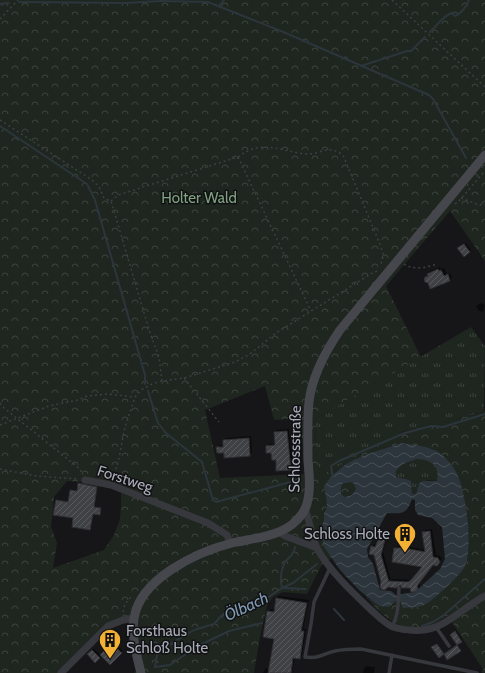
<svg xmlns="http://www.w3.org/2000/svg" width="485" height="673" viewBox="0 0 485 673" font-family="Cabin,sans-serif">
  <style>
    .grass { fill: url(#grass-tufts) }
    .forest { fill: url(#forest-crowns); fill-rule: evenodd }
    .water { fill: url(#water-waves); fill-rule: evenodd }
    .shadow { fill: #0007 }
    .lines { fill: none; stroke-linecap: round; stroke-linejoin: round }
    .stream { stroke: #2c353c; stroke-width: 2 }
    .building { fill: url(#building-hatch); stroke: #303034 }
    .path { stroke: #3d3f44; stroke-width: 1.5; stroke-dasharray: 2 3; stroke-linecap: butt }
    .lane { stroke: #37383d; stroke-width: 3.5 }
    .street { stroke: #37383d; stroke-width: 7 }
    .secondary { stroke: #45474d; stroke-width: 9 }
    .labels { text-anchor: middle; stroke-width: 3; stroke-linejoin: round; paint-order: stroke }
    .park-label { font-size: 15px; fill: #7fa381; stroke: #111113 }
    .street-label { font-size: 15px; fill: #a8adb8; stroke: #111113 }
    .poi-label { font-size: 15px; fill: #a8adb8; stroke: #111113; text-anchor: end }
    .water-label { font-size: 16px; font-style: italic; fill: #7f9bb3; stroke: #111113 }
  </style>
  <defs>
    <pattern id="grass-tufts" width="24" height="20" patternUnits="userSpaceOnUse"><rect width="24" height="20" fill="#1e261f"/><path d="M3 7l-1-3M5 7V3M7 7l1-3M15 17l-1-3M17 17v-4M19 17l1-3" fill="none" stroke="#3c433d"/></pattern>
    <pattern id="forest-crowns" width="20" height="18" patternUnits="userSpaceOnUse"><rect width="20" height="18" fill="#1e261f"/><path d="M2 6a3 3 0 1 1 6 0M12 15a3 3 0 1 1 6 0" fill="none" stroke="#3c433d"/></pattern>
    <pattern id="water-waves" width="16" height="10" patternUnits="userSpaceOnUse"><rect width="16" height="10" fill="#2c353c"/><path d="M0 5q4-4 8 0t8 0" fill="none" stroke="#485056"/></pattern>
    <pattern id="building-hatch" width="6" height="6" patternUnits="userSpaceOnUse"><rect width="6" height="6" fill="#404145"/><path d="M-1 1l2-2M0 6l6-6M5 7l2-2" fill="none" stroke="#595a5e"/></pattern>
  </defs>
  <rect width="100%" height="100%" fill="#161618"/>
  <!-- grass -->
  <path class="grass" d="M471,327L485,346L484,412L405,431L320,477L316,451L315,419Z
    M417,459C432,460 440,465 438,481L428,480L417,490L416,494L412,495V486L406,479L396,477L395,471L403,463L410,462Z"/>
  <!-- forest -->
  <path class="forest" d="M0,0H485V261L450,211L386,286L421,357L315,419L316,451L320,476L405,431L484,412L485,410V673H482L483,669L448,616C441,620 434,624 426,627C401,634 379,614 366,596L375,603L389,607L396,601H400L464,568L456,471L401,443C381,450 351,458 335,472C330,477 328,485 325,491C328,497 328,508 324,513V519L322,524L324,547L332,558L321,566L307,594L283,592L273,597L267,606L260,637L254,673H134L136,671L130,648L128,623L116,625L109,629L66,673H0ZM265,386L274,420L301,418L304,474L220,478L205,410ZM67,481L85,482L121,490V506L120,519L114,535L104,550L53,568L57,543L51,527L54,497Z
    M351,482L355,483L356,489L352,495L345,497L341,494V488L342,484Z"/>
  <!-- water -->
  <path class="water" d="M401,443C414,445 430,446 441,454C446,458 452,465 455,470C466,487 474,551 464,568C460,575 432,602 424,605C418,608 409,607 403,608L400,601H396L389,607L380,606L375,603L359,590L340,570L324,547L320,532L324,519V513C330,506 325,495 324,486C328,482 331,475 336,472C353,456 379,451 401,443ZM417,459C431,460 440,465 437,481H422L419,484L416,494H412L411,481L406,479L396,477V471C404,461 406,464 417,459ZM351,482L354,484L356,489L352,495L345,497L341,494V488L342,484ZM412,499L415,500V510L418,515L432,518L442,527L445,559L440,569L415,592L396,595L391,591L380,590L373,564L368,557L367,549L387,513C402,514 407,514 412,499Z"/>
  <!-- shadow -->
  <path class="shadow" d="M466,243L471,250L464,256L460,247Z
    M440,267L441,269L444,268L447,274L450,273L452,278L450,280L426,277L430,271Z
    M481,303L485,305L483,312L478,310L476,306Z
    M289,429L293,467L290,469L276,459L267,447L269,444H276L275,432L277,430Z
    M251,436L252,453L249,455L225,452L218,448L220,445H224V440L226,438Z
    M80,483L97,487L94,507L101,508L100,514L93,513L90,529L74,517L54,514L56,500L69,502L78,491Z
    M432,529L436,555L440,556L442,559L439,562L433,564L419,583L420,586L417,589L400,583L382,582L372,547L374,544L377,545L382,536L387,537L383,552L391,580L392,579L411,580L424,566L395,548L398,546H403L405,545L406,546L425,550L423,532L425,530Z
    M279,596L309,600L303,629H306L302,655L300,658L295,657L292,673H263L266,668L270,669L275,638L268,612L271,609L275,610L277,598Z
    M456,631L462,640L457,644L451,635Z
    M115,644L123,651L110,663L102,655L95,662L88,654L94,649L101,656L111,646L112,647Z
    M366,666L375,667L374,673H363L364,668Z"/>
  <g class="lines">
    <!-- stream -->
    <path class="stream" d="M19,2L125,3L161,1L208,2L281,31L429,95L433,99L466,158
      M0,4L9,3
      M219,6L224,0
      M430,32C438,25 442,16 452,13L455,16C461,14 467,6 469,0
      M361,66L407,51H411L425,37
      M0,126L87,184L95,200L145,375V384
      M148,391L158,423L166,433L202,462L213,500L216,502L298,480
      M333,478L331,466L339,461L405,433L431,426L443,427L485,414
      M282,588L293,583L317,564
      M283,588L306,589
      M334,609L344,620
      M262,623L229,631L196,647L170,665L155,667L157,655L170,644L194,630L214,624L223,614L255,606L282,588C280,580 281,571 284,564C288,556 293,558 295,547
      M422,626L433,622L444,615L485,579"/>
  </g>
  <!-- building -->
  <path class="building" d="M464,244L470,252L464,257L457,248Z
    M438,269L439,271L441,270L444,276L448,274L450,281L430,289L428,283L425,282L424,280L425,277L428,276L427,274Z
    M287,431L291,470L276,471V460H272L271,453H266V446L275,445L274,432Z
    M249,438L250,456L224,458V453H217L216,447H223V440Z
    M78,483L97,487L94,507L101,508L100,515L93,514L90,530L72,527L73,518L53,515L56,500L68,502L70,490L77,491Z
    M430,531L433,557L438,558L440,562L437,566L433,565L417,586L418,589L415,592H411L410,588H402L400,585L396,588L388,587L385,590L381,589L380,586L381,582L374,555L369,554L371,546L375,547L379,538L385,540L381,555L389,582V581L408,582L411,580L422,567L392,562L394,548H400L402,546L404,548L425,552L422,532Z
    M276,598L307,603L301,631H304L300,659L293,658L291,673H268L274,639L263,637L267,611L274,612Z
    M455,631L462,642L457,645L461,651L447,660L444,654L457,645L450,635Z
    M437,644L444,654L439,658L431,647Z
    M113,645L122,653L110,665L100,655L109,646L110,648Z
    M92,650L100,658L95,663L87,654Z"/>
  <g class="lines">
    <!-- path -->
    <path class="path" d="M392,0L485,87
      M0,19L18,0
      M0,120L92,180C94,182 97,184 99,187C104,195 100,198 111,201L150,333L159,357L162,381
      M238,157L311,311
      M461,198L479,205L485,204
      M111,201L118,195L238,157C263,138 281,152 307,154C323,154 327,144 343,155L379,242L384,256L381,261L382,266
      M455,204L458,202L485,171
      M404,264C414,271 427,267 438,264
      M184,378L219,422
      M0,403L4,408L80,469L83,475
      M0,425L49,406L78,400L87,396L107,394L135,397
      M0,469L36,476L79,479
      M113,479L119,458L125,427L135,397L141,390L152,384L162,381L184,378L235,362L250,354L276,333L374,272L379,271
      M123,612L125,604L130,598L132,599"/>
    <!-- lane -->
    <path class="lane" d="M330,568L314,602L311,624L305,657C320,659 322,654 335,651C344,649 352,649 361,649L477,673
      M392,627C399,615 398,601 399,588
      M436,627L449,646
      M389,673L392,655"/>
    <!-- street -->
    <path class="street" d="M85,480L111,485L208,523L227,535L230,543
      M305,509C310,521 312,540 318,550C331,572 351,591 370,609C377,615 383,622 391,626C400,630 415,631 424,630C447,627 465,606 485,596
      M278,532L285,536L317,548
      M61,673L108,626L123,620L134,618"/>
    <!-- secondary -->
    <path class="secondary" d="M141,673C137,656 131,637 134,619C139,579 197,552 232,543C253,538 281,537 297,520C302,515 307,507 308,499C311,486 309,473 308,460C308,441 307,421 309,402C312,376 325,352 340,330L485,155"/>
  </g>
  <!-- icons -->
  <defs>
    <g id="building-pin" transform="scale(1.15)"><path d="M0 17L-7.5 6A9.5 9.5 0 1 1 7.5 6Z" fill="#f2b134" stroke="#111113"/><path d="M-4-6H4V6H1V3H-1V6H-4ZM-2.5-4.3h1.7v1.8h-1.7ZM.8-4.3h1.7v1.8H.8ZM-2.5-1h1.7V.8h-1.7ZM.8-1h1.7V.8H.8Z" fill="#111"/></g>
  </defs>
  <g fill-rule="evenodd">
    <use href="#building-pin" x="405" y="534"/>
    <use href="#building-pin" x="110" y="640"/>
  </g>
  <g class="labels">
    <!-- park labels -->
    <g class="park-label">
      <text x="199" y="203">Holter Wald</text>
    </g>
    <!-- street labels -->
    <g class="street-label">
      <text transform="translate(295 449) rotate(-89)" y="5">Schlossstraße</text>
      <text transform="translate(125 479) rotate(18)" y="5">Forstweg</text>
    </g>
    <!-- poi labels -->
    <g class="poi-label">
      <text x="390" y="539">Schloss Holte</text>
      <text x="126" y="636" text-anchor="start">Forsthaus<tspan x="126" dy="17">Schloß Holte</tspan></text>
    </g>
    <!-- water labels -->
    <g class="water-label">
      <text transform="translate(246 606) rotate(-25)" y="6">Ölbach</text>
    </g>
  </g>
</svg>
